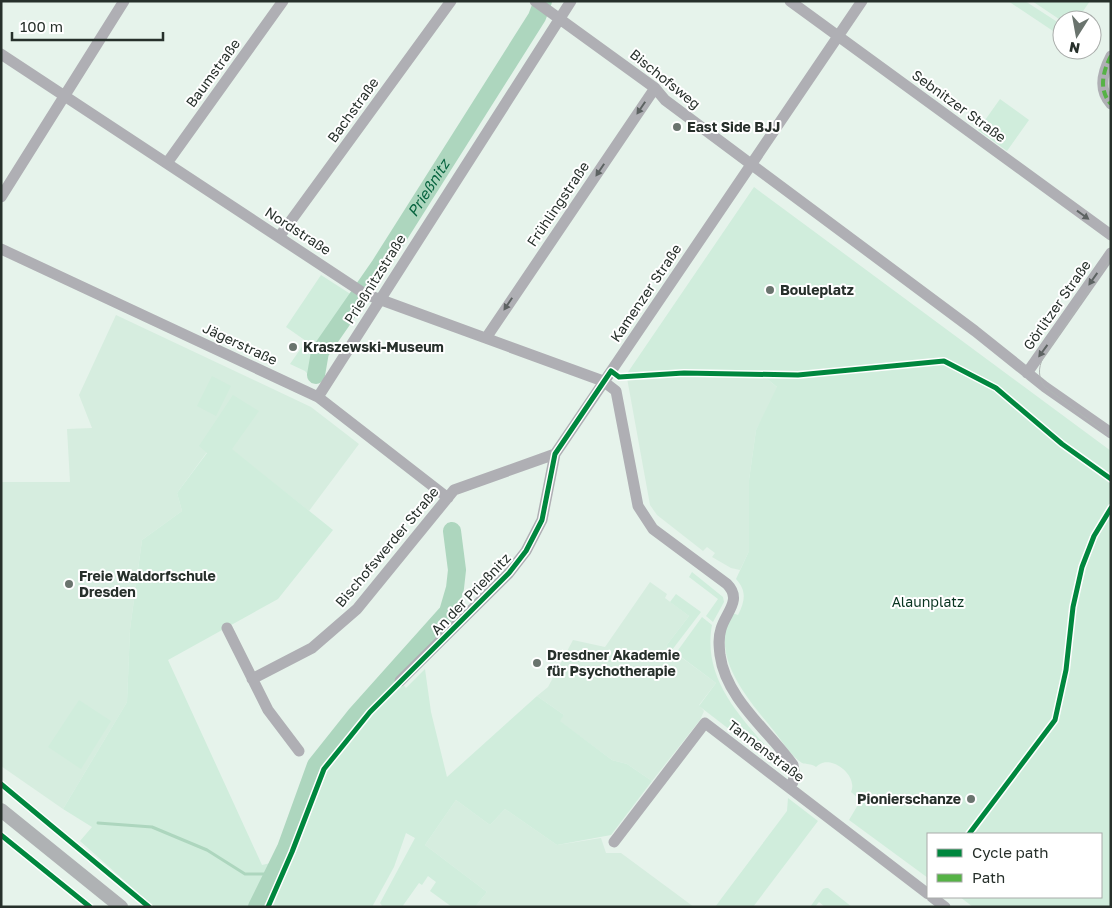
<svg xmlns="http://www.w3.org/2000/svg" width="1112" height="908" viewBox="0 0 1112 908" font-family="'Golos Text',sans-serif">
  <style>
    .built { fill: #d6eddf }
    .green { fill: #d0eddc }
    .lines { fill: none; stroke-linecap: round; stroke-linejoin: round }
    .stream { stroke: #add6be; stroke-width: 3 }
    .river { stroke: #add6be; stroke-width: 18 }
    .minor { stroke: #afafb4; stroke-width: 11 }
    .major { stroke: #afb2b4; stroke-width: 14 }
    .tram { stroke: #b0b5b4; stroke-width: 1 }
    .quiet { stroke: #56b246; stroke-width: 4; stroke-dasharray: 8 4; stroke-linecap: butt }
    .cycleway-casing { stroke: #fff; stroke-width: 8 }
    .cycleway { stroke: #00873e; stroke-width: 5 }
    .oneway { fill: #5d6362 }
    .poi-dot { fill: #6a746e; stroke: #fff; stroke-width: 2 }
    .labels { text-anchor: middle; stroke-width: 4; stroke-linejoin: round; paint-order: stroke }
    .street-label { font-size: 14px; fill: #27302b; stroke: #fff }
    .poi-label { font-size: 14px; font-weight: bold; fill: #27302b; stroke: #fff; text-anchor: start }
    .park-label { font-size: 14px; fill: #083420; stroke: #fff }
    .water-label { font-size: 15px; font-style: italic; fill: #07643f; stroke: #fff }
  </style>
  <rect width="100%" height="100%" fill="#e6f3eb"/>
  <!-- built -->
  <path class="built" d="M116,315L311,407L359,444L309,511L231,449L207,452L177,493L182,511L142,540L130,629L127,702L63,809L1,766V482H70L67,429L92,428L79,395Z
    M627,378H766L778,388L756,430L749,480V551L740,570L731,568L712,557L715,553L707,547L703,551L657,515L650,505Z
    M650,582L667,594L665,598L689,616L666,646L716,683L699,705L704,711L700,720L652,781L627,764L612,760L559,721L564,715L537,696L548,687L573,640L605,647Z
    M456,800L490,825L505,809L557,845L601,838L606,853H621L694,907H475L487,892L425,845Z"/>
  <!-- green -->
  <path class="green" d="M1008,1H1025L1062,25V37Z
    M1032,1H1090L1077,20L1062,21Z
    M1000,99L1029,120L1007,151L978,130Z
    M754,187L1111,451V907H973L960,897H1101V834H928V878L849,820L859,803L858,798L851,792C859,775 829,752 816,767C811,763 806,765 802,763C791,756 782,741 774,731C749,700 708,656 732,613L738,615C745,601 747,591 736,579L749,551V480L756,430L777,387L766,378H627L626,375Z
    M321,275L352,295L315,351L313,376L310,377L305,371L290,364L306,341L286,327Z
    M212,376L231,386L216,416L197,406Z
    M233,395L259,411L232,449L333,530L278,599L168,660L262,865L275,862L313,758L390,670L406,688L425,669L431,712L447,777L537,696L564,715L560,721L612,760L627,764L652,781L611,835L557,845L505,809L490,825L456,800L425,845L487,892L475,907H452L430,891L436,882L428,876L422,885L419,883L402,907H383L380,903L415,838L406,833L394,867L372,907H154L80,841L92,827L63,809L127,702L130,629L142,540L182,511L177,493L207,453L199,446Z
    M692,572L723,597L724,602L713,622L706,616L718,599L689,577Z
    M676,594L701,612L672,650L666,646L689,616L670,602Z
    M702,617L712,625C701,684 749,726 784,766L785,772L699,706L716,683L676,653Z
    M79,700L111,721L81,769L48,747Z
    M788,798L818,821L753,907H715L787,811Z
    M826,888H828L852,907H825L819,902L815,907H810L823,889Z"/>
  <g class="lines">
    <!-- stream -->
    <path class="stream" d="M98,823L152,827L207,850L245,874H265L276,869"/>
    <!-- river -->
    <g class="river">
      <path id="s1" d="M316,375L320,352L379,267L537,17L543,1"/>
      <path d="M257,907L286,848L316,765L355,716L448,612L455,588L457,570L452,531"/>
    </g>
    <!-- minor -->
    <path class="minor" d="M535,1L655,88L665,100L975,331L1045,387L1111,433
      M790,1L1111,235
      M1,54L365,294L603,381L616,391L638,506L653,529L727,584C743,600 725,613 721,629C718,638 719,646 720,655C726,699 769,731 793,765C795,774 795,780 790,788
      M1111,56C1103,71 1098,90 1111,104
      M167,163L283,1
      M1,197L124,1
      M279,237L451,1
      M1,249L318,397L448,498
      M486,338L655,88
      M1027,373L1111,253
      M318,397L571,1
      M227,628L268,710L299,751
      M252,679L312,648L357,609L454,490L555,454
      M400,681L509,573L526,551L542,520L555,454L862,1
      M614,842L705,723L928,894
      M932,897L945,907"/>
    <!-- major -->
    <path class="major" d="M1,810L121,907"/>
    <!-- tram -->
    <path class="tram" d="M1111,259L1043,358C1038,368 1038,378 1045,387L1111,437"/>
    <!-- quiet -->
    <path class="quiet" d="M1111,56C1103,71 1098,90 1111,104"/>
    <!-- cycleway casing -->
    <g class="cycleway-casing">
      <path id="cycleway" d="M1,784L149,907
        M969,834L1055,720L1066,670L1073,607L1082,567L1094,536L1111,508
        M1,835L90,907
        M268,907L292,852L324,769L370,712L509,573L526,551L542,520L555,454L611,371L619,377L684,373L798,375L944,361L996,388L1062,444L1111,479"/>
    </g>
    <!-- cycleway -->
    <use href="#cycleway" class="cycleway"/>
  </g>
  <!-- one-way arrows -->
  <defs><path id="oneway-solid" d="M-6-.8H1V-3.2L6.5 0L1 3.2V.8H-6Z" transform="scale(1.25)"/></defs>
  <g class="oneway">
    <use href="#oneway-solid" transform="translate(641 108) rotate(124)"/>
    <use href="#oneway-solid" transform="translate(600 170) rotate(124)"/>
    <use href="#oneway-solid" transform="translate(1083 215) rotate(36)"/>
    <use href="#oneway-solid" transform="translate(1093 279) rotate(125)"/>
    <use href="#oneway-solid" transform="translate(508 304) rotate(124)"/>
    <use href="#oneway-solid" transform="translate(1043 351) rotate(126)"/>
  </g>
  <!-- markers -->
  <g class="poi-dot">
    <circle cx="677" cy="127" r="5"/>
    <circle cx="770" cy="290" r="5"/>
    <circle cx="293" cy="347" r="5"/>
    <circle cx="69" cy="584" r="5"/>
    <circle cx="537" cy="663" r="5"/>
    <circle cx="971" cy="799" r="5"/>
  </g>
  <g class="labels">
    <!-- street labels -->
    <g class="street-label">
      <text transform="translate(213 73) rotate(-54)" y="5">Baumstraße</text>
      <text transform="translate(665 79) rotate(39)" y="5">Bischofsweg</text>
      <text transform="translate(959 106) rotate(36)" y="5">Sebnitzer Straße</text>
      <text transform="translate(353 110) rotate(-54)" y="5">Bachstraße</text>
      <text transform="translate(558 204) rotate(-56)" y="5">Frühlingstraße</text>
      <text transform="translate(298 231) rotate(33)" y="5">Nordstraße</text>
      <text transform="translate(375 279) rotate(-58)" y="5">Prießnitzstraße</text>
      <text transform="translate(646 293) rotate(-56)" y="5">Kamenzer Straße</text>
      <text transform="translate(1057 305) rotate(-55)" y="5">Görlitzer Straße</text>
      <text transform="translate(240 344) rotate(25)" y="5">Jägerstraße</text>
      <text transform="translate(387 547) rotate(-50)" y="5">Bischofswerder Straße</text>
      <text transform="translate(471 594) rotate(-46)" y="5">An der Prießnitz</text>
      <text transform="translate(766 751) rotate(37)" y="5">Tannenstraße</text>
    </g>
    <!-- poi labels -->
    <g class="poi-label">
      <text x="687" y="132">East Side BJJ</text>
      <text x="780" y="295">Bouleplatz</text>
      <text x="303" y="352">Kraszewski-Museum</text>
      <text x="79" y="581">Freie Waldorfschule<tspan x="79" dy="16">Dresden</tspan></text>
      <text x="547" y="660">Dresdner Akademie<tspan x="547" dy="16">für Psychotherapie</tspan></text>
      <text x="961" y="804" text-anchor="end">Pionierschanze</text>
    </g>
    <!-- park labels -->
    <g class="park-label">
      <text x="928" y="607">Alaunplatz</text>
    </g>
    <!-- water labels -->
    <g class="water-label">
      <text dy="5" stroke="none"><textPath href="#s1" startOffset="220">Prießnitz</textPath></text>
    </g>
  </g>
  <!-- border -->
  <rect width="1112" height="908" fill="none" stroke="#27302b" stroke-width="5"/>
  <!-- legend -->
  <rect x="927" y="833" width="175" height="65" fill="#ffffff" stroke="#a9acaa"/>
  <rect x="937" y="849" width="25" height="8" fill="#00873e" stroke="#a9acaa"/>
  <text x="972" y="858" font-size="15" fill="#27302b">Cycle path</text>
  <rect x="937" y="874" width="25" height="8" fill="#56b246" stroke="#a9acaa"/>
  <text x="972" y="883" font-size="15" fill="#27302b">Path</text>
  <!-- north arrow -->
  <g transform="translate(1077 35) rotate(191)"><circle r="24" fill="#ffffff" stroke="#a9acaa"/>
  <path d="M0-4L9 19L0 12L-9 19Z" fill="#6a746e"/>
  <text y="-8" font-size="14" font-weight="bold" text-anchor="middle" fill="#27302b">N</text>
  </g>
  <!-- scale -->
  <path d="M12 32v8h151v-8" fill="none" stroke="#27302b" stroke-width="2.5"/>
  <text x="20" y="32" font-size="15" fill="#27302b" stroke="#ffffff" stroke-width="4" paint-order="stroke">100 m</text>
</svg>
